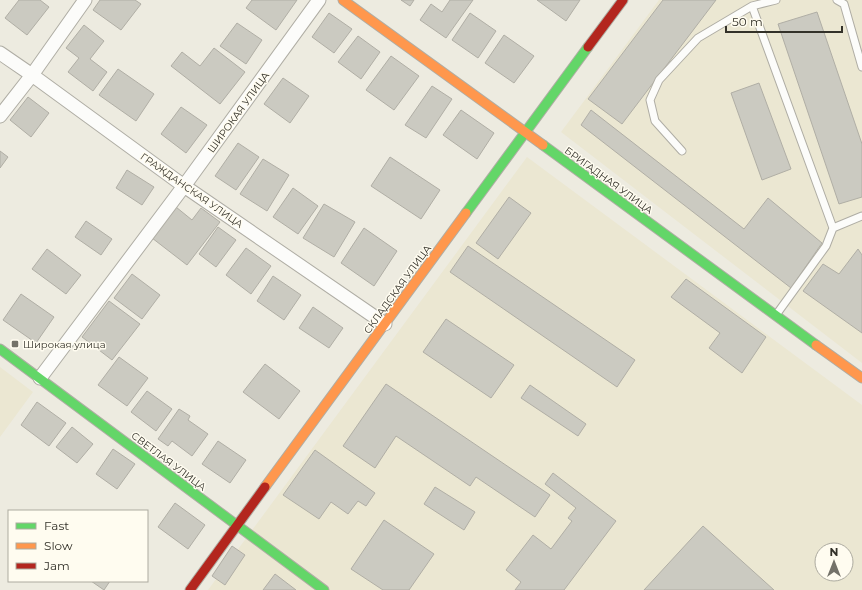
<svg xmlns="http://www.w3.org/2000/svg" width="862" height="590" viewBox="0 0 862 590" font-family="Montserrat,sans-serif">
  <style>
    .built { fill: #ebe7d2; fill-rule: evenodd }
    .building { fill: #cbcac1; stroke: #b0aea5 }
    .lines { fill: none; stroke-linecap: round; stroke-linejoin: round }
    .lane-casing { stroke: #afada4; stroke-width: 9 }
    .street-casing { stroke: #afada4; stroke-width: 15 }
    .fast-casing { stroke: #afada4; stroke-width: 11 }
    .slow-casing { stroke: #afada4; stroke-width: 11 }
    .jam-casing { stroke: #afada4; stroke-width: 11 }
    .lane { stroke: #fcfcfa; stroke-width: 7 }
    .street { stroke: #fcfcfa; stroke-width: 13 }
    .fast { stroke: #63d668; stroke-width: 9 }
    .slow { stroke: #ff974d; stroke-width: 9 }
    .jam { stroke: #b3261e; stroke-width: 9 }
    .poi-dot { fill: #747269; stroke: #fffcf0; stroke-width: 1.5 }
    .labels { text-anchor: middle; stroke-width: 3; stroke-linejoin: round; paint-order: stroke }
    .street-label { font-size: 10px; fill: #333129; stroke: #fffcf0 }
    .poi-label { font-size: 10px; fill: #333129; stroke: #fffcf0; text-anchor: start }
  </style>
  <rect width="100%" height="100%" fill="#edebe0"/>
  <!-- built -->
  <path class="built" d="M659,0H862V363L561,132Z
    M527,157L862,405V590H208ZM822,550H846V574H822Z
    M0,367L33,392L0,437Z"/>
  <!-- building -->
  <path class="building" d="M19,0H40L49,7L27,35L5,18Z
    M100,0H135L141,4L121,30L93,10Z
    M252,0H297L276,30L246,8Z
    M401,0H414L410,6Z
    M450,0H473L446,38L420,20L431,4L442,12Z
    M537,0H580L566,21Z
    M663,0H716L622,124L588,99Z
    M817,12L862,144V197L839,204L778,24Z
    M329,13L352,29L334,53L312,37Z
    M470,13L496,31L478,58L452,40Z
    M237,23L262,40L246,64L220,46Z
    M84,25L104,41L90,59L107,72L93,91L68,72L79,58L66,48Z
    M504,35L534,56L514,83L485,63Z
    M358,36L380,52L361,79L338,62Z
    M214,48L245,72L220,104L171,66L182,52L200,66Z
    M391,56L419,76L394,110L366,90Z
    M118,69L154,94L136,121L99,95Z
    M283,78L309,96L290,123L264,104Z
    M759,83L791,169L762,180L731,93Z
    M432,86L452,99L426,138L405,125Z
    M28,97L49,113L31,137L10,120Z
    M181,107L207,125L186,153L161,134Z
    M461,110L494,133L477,159L443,135Z
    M591,110L744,229L768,198L822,243L791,288L581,125Z
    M238,143L259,157L236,190L215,176Z
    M0,151L8,157L0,168Z
    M390,157L440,190L421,219L371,186Z
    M263,159L289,175L267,211L240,194Z
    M127,170L154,187L142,205L116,188Z
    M293,188L318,206L298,234L273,217Z
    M509,197L531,213L498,259L476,243Z
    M324,204L355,222L334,257L303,238Z
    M176,207L192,220L201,208L220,222L187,265L152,238Z
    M86,221L112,239L101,255L75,237Z
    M218,227L236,240L216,267L199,254Z
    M364,228L397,251L374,286L341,263Z
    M468,246L635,360L617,387L450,272Z
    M246,248L271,266L251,294L226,275Z
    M47,249L81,275L66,294L32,269Z
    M858,249L862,255V333L803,291L823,264L839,274Z
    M132,274L160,295L142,319L114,298Z
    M273,276L301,295L284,320L257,301Z
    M686,279L766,337L742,373L709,348L720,333L671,297Z
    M21,294L54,317L36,343L3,320Z
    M109,301L140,324L112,360L82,337Z
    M313,307L343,328L329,348L299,328Z
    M446,319L514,365L491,398L423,352Z
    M119,357L148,378L127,406L98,385Z
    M265,364L300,391L279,419L243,392Z
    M386,384L550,495L535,517L476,477L470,486L396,436L375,468L343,446Z
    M530,385L586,424L578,436L521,398Z
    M147,391L172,409L156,431L131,412Z
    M37,402L66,423L49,446L21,425Z
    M179,409L190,416L188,420L208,434L192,456L172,441L168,446L158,439Z
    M72,427L93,444L77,463L56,447Z
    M218,441L246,460L230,483L202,464Z
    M113,449L135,464L117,489L96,474Z
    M315,450L375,493L366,506L358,501L348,514L331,502L319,519L283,495Z
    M553,473L616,521L564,590H515L521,582L506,570L533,535L551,549L572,521L568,518L576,508L545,484Z
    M435,487L475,512L464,530L424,504Z
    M175,503L205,525L188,549L158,527Z
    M384,520L434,554L409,590H383L351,569Z
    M703,526L774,590H644Z
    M232,546L245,555L225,585L212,576Z
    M275,574L296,590H263Z
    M91,581H110L104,590Z"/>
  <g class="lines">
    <!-- lane casing -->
    <g class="lane-casing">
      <path id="lane" d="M837,0L844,4L862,67
        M752,6L833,228L826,246L776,315
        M682,151L655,121L650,100L659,80L698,38L752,6L776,0
        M833,228L862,216"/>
    </g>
    <!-- street casing -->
    <g class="street-casing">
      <path id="street" d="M0,53L32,75L184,186L385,324
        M0,116L32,75L85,0
        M40,378L184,186L319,0"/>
    </g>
    <!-- fast casing -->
    <g class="fast-casing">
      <path id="fast" d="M543,145L816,345
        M466,213L588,47
        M0,349L324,590"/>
    </g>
    <!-- slow casing -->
    <g class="slow-casing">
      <path id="slow" d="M343,0L543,145
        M816,345L862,378
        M265,487L466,213"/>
    </g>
    <!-- jam casing -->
    <g class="jam-casing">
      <path id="jam" d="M588,47L623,0
        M190,590L265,487"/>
    </g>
    <!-- lane -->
    <use href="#lane" class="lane"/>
    <!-- street -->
    <use href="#street" class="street"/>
    <!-- fast -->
    <use href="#fast" class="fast"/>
    <!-- slow -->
    <use href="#slow" class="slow"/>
    <!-- jam -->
    <use href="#jam" class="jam"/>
  </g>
  <!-- markers -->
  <rect class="poi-dot" x="11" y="340" width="8" height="8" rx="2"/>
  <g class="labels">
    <!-- street labels -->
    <g class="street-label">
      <text transform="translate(238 112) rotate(-54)" y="4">ШИРОКАЯ УЛИЦА</text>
      <text transform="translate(609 180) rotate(36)" y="4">БРИГАДНАЯ УЛИЦА</text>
      <text transform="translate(192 190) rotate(35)" y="4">ГРАЖДАНСКАЯ УЛИЦА</text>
      <text transform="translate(397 289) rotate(-54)" y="4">СКЛАДСКАЯ УЛИЦА</text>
      <text transform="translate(169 461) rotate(37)" y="4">СВЕТЛАЯ УЛИЦА</text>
    </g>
    <!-- poi labels -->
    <g class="poi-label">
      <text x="23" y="348">Широкая улица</text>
    </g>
  </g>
  <!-- legend -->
  <rect x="8" y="510" width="140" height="72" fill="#fffcf0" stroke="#adaba0"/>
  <rect x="16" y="523" width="20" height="6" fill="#63d668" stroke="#adaba0"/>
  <text x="44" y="530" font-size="12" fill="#333129">Fast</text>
  <rect x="16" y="543" width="20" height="6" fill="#ff974d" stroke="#adaba0"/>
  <text x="44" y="550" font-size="12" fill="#333129">Slow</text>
  <rect x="16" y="563" width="20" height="6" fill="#b3261e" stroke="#adaba0"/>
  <text x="44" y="570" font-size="12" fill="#333129">Jam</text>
  <!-- north arrow -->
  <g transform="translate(834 562)"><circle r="19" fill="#fffcf0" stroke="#adaba0"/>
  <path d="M0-3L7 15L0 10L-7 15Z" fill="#747269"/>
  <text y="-6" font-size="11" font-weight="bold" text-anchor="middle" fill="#333129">N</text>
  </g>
  <!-- scale -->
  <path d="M726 26v6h116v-6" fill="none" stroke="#333129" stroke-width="2"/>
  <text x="732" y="26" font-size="12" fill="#333129" stroke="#fffcf0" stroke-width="3" paint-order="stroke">50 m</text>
</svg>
